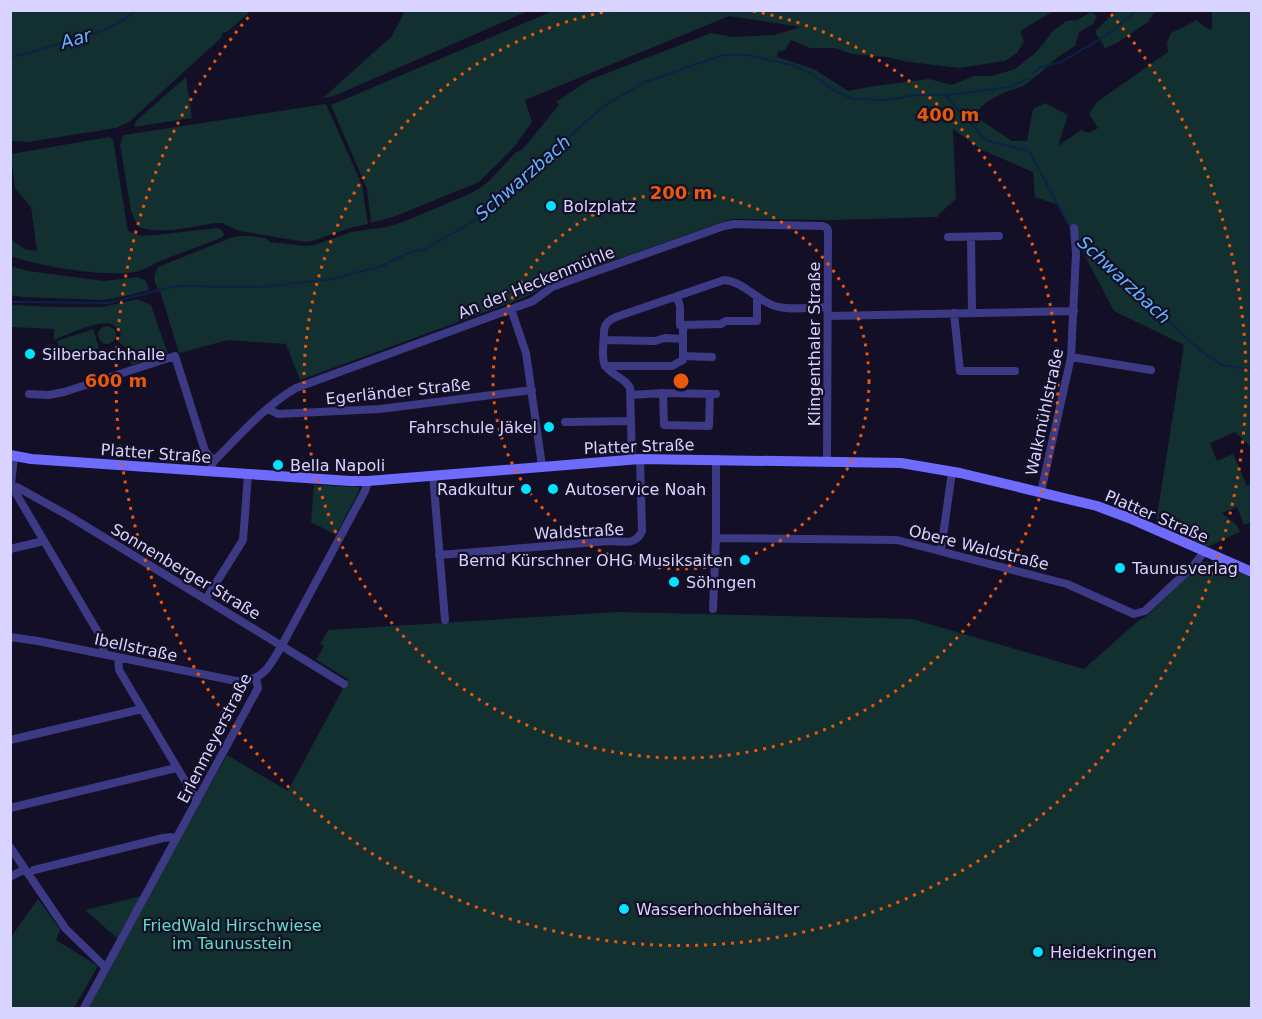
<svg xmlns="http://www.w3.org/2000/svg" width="1262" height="1019" viewBox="0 0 1262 1019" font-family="'DejaVu Sans',sans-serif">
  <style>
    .green { fill: #12302f }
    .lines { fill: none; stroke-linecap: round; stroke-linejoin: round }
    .stream { stroke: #0c2248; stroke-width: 2 }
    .minor { stroke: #3d3a85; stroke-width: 8 }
    .secondary { stroke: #6f6bff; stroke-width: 10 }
    .ring { fill: none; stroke: #e8590c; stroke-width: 3; stroke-dasharray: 3 6 }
    .poi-dot { fill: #00e5ff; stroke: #130f26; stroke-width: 2 }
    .labels { text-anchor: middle; stroke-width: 4.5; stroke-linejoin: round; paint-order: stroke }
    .poi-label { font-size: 16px; fill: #d9d4ff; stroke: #130f26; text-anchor: start }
    .street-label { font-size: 16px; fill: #d9d4ff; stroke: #130f26 }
    .park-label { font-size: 16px; fill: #5fe0c0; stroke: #130f26 }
    .water-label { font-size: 18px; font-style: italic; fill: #62b6ff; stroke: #130f26 }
    .centre { fill: #e8590c; stroke: #130f26; stroke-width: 3 }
    .ring-label { font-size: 18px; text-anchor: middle; font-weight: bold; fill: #e8590c; stroke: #130f26; stroke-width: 4.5; stroke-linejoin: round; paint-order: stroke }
  </style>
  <rect width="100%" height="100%" fill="#130f26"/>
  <!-- green -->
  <path class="green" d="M10,11L11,10L251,11L227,32L222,33V37L129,122L116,128L28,142L11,141Z
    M405,11V10L528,11L334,96L323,98L392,36Z
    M553,11H1054L1020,31L1024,42L1017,53L1005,61L959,68L903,61L887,57L852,54L835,48H810L791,40L785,50L778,52L777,57L814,69L848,91L874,86L929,79L952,85L974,76H992L1015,69L1034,54L1044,43L1052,32L1066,21L1077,20L1091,12L1097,16L1093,24L1079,32L1075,46L1058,57L1039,74L1023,86L1005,92L988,101L973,115L1012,141H1027L1033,109L1045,103L1068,115L1058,146L1081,130L1089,133L1098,128L1089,114L1097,102L1168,52L1167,43L1171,33L1197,20L1206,28L1212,30V11H1251V447L1235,432L1210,443L1217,461L1233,454L1247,486L1251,484V522L1244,525L1237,507L1222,513L1237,525L1240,532L1207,547L1156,522L1184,345L1114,311L1058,205L1035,197L1033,172L982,150L953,129L956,199L939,214L938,217L831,220L733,219L725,221L592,268L588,262L589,269L553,282L526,297L300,380L286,344L228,340L179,353L160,291C153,283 153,277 158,267L223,241C237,233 251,236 266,238L270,242L306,246L314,245L351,232L386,227L403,222L467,195L480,188L490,180L516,152L522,150L559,105L556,102L589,80L711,33L732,37L774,35L801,27L729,16L525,100L532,122L514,147L479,182L396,216L371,223L367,189L331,105Z
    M1115,11V10L1155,11L1148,22L1117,43L1105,48L1095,32Z
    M186,77L192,118L134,127L136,121Z
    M326,104L362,185L368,224L350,228L312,241L305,242L239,231L222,223H215C190,227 162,235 138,227L131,211L120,145L123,135Z
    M109,137L113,139L128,231L141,236L156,235L217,228C221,229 223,230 224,235L221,238C201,246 180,253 160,261C153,264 146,269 139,271C114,279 36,266 11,256V239L24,249L37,251L31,207L15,188L11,154Z
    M10,266L28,271L104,281L138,277L146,281L149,290L126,296L104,300L21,297L11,295Z
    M137,299L151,305L168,354L131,365V353L117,340L121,335C118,330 116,326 111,324C98,320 67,335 54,340V329L11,327V305L57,307H103Z
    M98 335a9 9 0 1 1 18 0a9 9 0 1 1-18 0Z
    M93,329L99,348L63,360L57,341Z
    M314,485L359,487V491L336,535L311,522Z
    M1204,562L1219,563L1251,577V1008H86L227,755L288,791L348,679L316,660L324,646L320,644L328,630L618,612L912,619L1084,669L1138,621L1148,615L1198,565Z
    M141,896L117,938L85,910Z
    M38,899L59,928L60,930L56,940L98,966L74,1008H11V937Z"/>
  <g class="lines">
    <!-- stream -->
    <path class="stream" d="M10,57C29,53 47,48 65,42C90,35 116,29 136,10
      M1034,73L1039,68L1061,62L1107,35L1137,10
      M946,96L987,141L1029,151L1071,229
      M1078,238L1201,351L1222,365L1252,370
      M10,302L109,303L175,286L263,287L331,279L382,266L410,252L423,250L486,214L590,118L610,102L645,82L723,55H748L792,65L812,74L833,90L853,99L887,100L916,95H945L1010,87L1027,79"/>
    <!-- minor -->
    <path class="minor" d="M948,237L999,236
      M971,237L972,313
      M511,309L526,353L542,466
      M954,313L960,371H1015
      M828,316L1074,311
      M683,325L721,324L726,321H757V296
      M604,340L655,341L665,338L683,339
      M683,356L712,357
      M1071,357L1151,370
      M605,366H672L683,360V325H680V307L677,296
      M663,393L664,425L709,426L710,394
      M29,394L49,395L64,392L175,356L205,451L209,456L215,460L212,464L211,472
      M631,395L663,393L716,394
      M268,409L278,414L380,409L532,390
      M565,422L631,421
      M632,459L630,388C625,377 610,375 605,365C601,359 604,339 604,331C605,323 609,320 616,317L724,280C743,281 756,300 775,306C791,311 811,307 828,307
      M716,459V538L897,540L1067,584L1134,614L1145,611L1193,566L1204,552
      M215,460C240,435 265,406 296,388L533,301L552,287L724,226L734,224L823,226L827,228L828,231L827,461
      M433,475L445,620
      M11,485L17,487L69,516L344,684
      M11,485L102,639L104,654
      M11,485L14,456
      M1041,492L1071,357L1076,254L1074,228
      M10,549L44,541
      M941,550L952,472
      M439,555L609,541C623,541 636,546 642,531L640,459
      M206,599L243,540L248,475
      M713,609L716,538
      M10,637L38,641L236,681C263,682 270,666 282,645L365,491L368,481
      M118,657L119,670L197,801
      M10,740L142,709
      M10,808L176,768
      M10,847L65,928L106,968
      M34,870L163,838L171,837L175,839
      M10,877L25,869
      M84,1008L258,688L256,678"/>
    <!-- secondary -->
    <path class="secondary" d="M10,455L31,459L350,481H368L640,459L901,463L960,473L1097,506L1129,518L1252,572"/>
  </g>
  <!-- distance rings -->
  <g class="ring">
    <circle cx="681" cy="381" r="188"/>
    <path d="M753 11A377 377 0 1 1 609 11"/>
    <path d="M1111 14A565 565 0 1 1 251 14"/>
  </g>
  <!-- markers -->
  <g class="poi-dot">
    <circle cx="551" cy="206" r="6"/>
    <circle cx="30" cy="354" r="6"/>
    <circle cx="549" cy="427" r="6"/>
    <circle cx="278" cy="465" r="6"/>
    <circle cx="526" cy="489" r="6"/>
    <circle cx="553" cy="489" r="6"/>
    <circle cx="745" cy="560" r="6"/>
    <circle cx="1120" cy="568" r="6"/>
    <circle cx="674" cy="582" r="6"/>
    <circle cx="624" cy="909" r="6"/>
    <circle cx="1038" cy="952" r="6"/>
  </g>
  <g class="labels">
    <!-- poi labels -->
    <g class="poi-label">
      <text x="563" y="212">Bolzplatz</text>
      <text x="42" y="360">Silberbachhalle</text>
      <text x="537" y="433" text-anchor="end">Fahrschule Jäkel</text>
      <text x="290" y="471">Bella Napoli</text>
      <text x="514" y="495" text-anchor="end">Radkultur</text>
      <text x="565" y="495">Autoservice Noah</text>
      <text x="733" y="566" text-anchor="end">Bernd Kürschner OHG Musiksaiten</text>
      <text x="1132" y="574">Taunusverlag</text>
      <text x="686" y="588">Söhngen</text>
      <text x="636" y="915">Wasserhochbehälter</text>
      <text x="1050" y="958">Heidekringen</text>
    </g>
    <!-- street labels -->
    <g class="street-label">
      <text transform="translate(536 282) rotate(-22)" y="6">An der Heckenmühle</text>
      <text transform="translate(814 344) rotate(-90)" y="6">Klingenthaler Straße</text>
      <text transform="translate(398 391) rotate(-6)" y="6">Egerländer Straße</text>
      <text transform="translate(1044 412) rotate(-78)" y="6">Walkmühlstraße</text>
      <text transform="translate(639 446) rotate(-2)" y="6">Platter Straße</text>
      <text transform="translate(156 453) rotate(4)" y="6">Platter Straße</text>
      <text transform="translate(1157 516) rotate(23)" y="6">Platter Straße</text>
      <text transform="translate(579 531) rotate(-3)" y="6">Waldstraße</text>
      <text transform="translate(979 547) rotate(14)" y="6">Obere Waldstraße</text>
      <text transform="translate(186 571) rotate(31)" y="6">Sonnenberger Straße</text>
      <text transform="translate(136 647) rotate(12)" y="6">Ibellstraße</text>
      <text transform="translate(214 738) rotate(-63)" y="6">Erlenmeyerstraße</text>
    </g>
    <!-- park labels -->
    <g class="park-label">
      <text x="232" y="931">FriedWald Hirschwiese<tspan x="232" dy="18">im Taunusstein</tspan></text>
    </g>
    <!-- water labels -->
    <g class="water-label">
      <text transform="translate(76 39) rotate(-16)" y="6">Aar</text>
      <text transform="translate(523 178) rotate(-41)" y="6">Schwarzbach</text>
      <text transform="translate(1124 280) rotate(43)" y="6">Schwarzbach</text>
    </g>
  </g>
  <circle cx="681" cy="381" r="9" class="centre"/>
  <g class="ring-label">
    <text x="948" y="121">400 m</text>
    <text x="681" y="199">200 m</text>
    <text x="116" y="387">600 m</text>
  </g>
  <!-- border -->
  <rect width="1262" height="1019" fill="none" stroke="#d9d4ff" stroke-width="24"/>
</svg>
